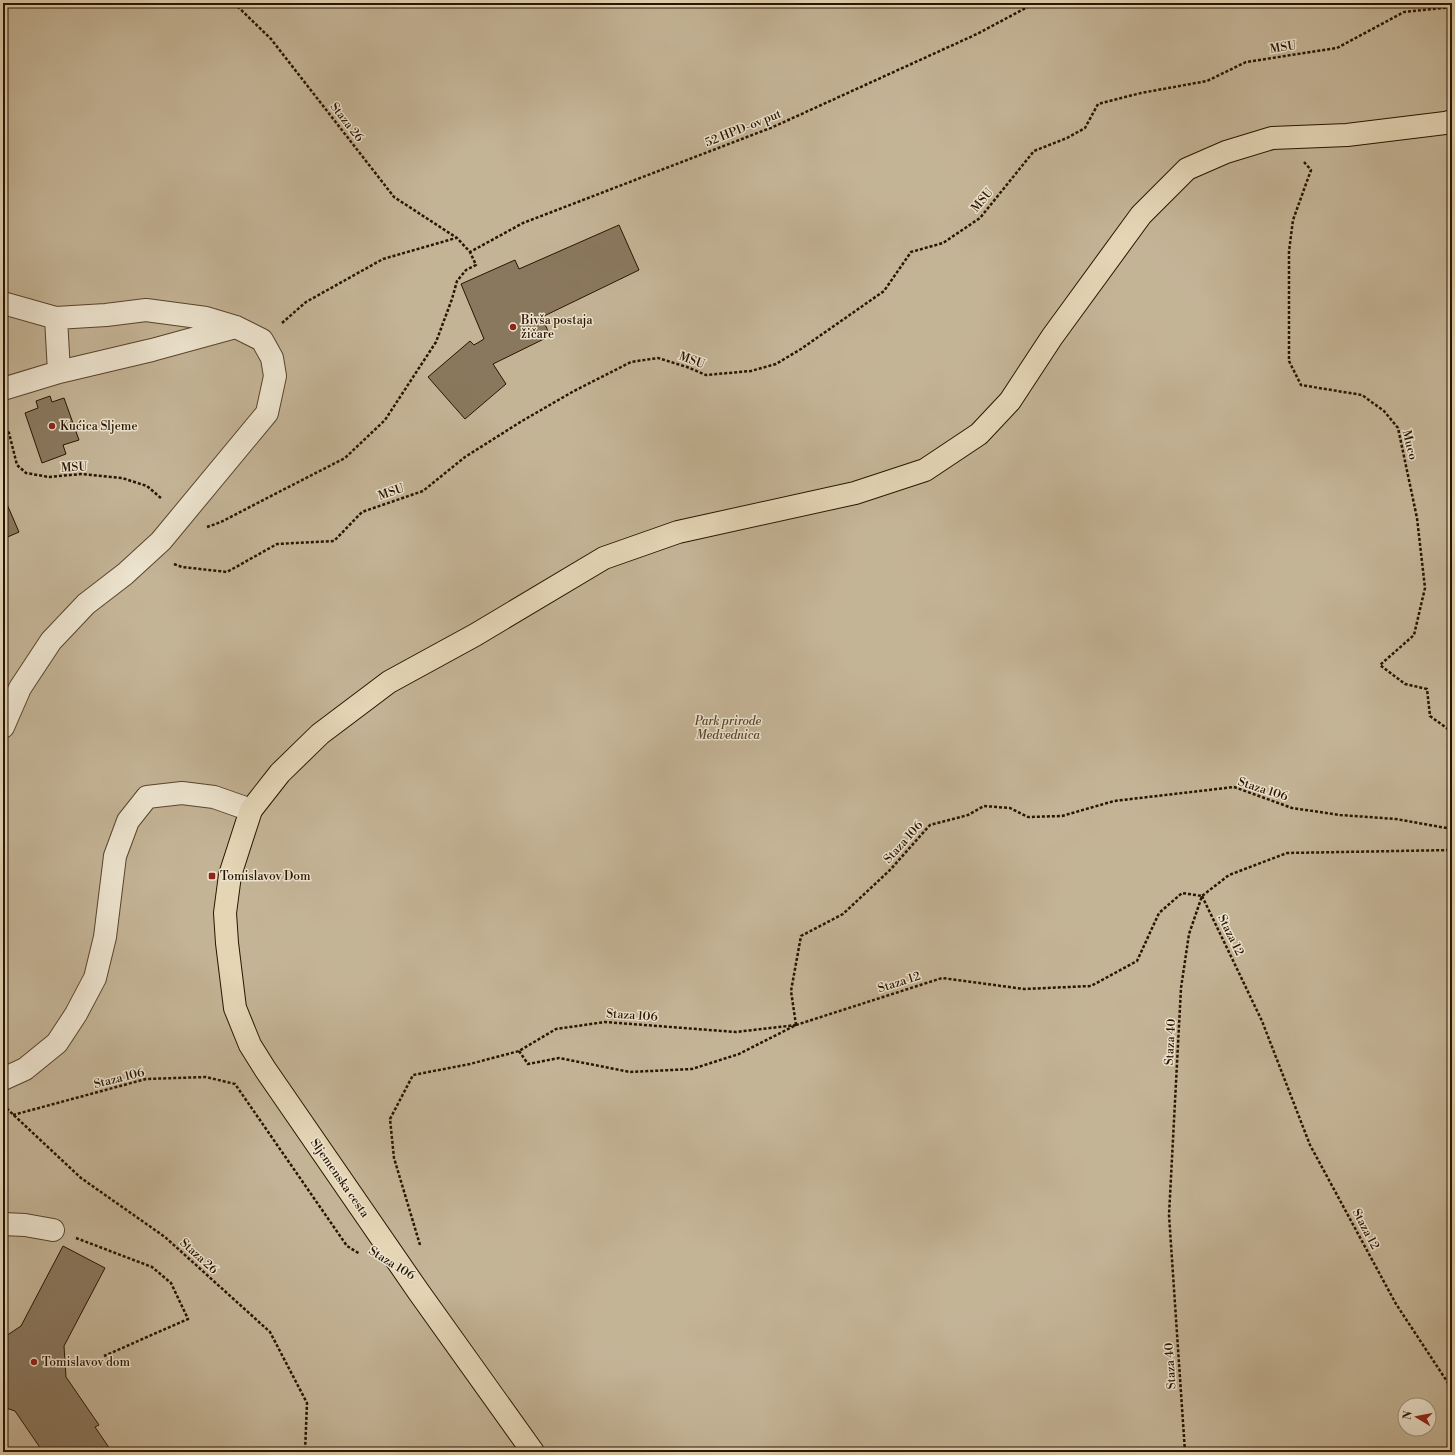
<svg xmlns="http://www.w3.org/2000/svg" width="1455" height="1455" viewBox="0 0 1455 1455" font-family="'Libre Bodoni',serif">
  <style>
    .green { fill: #c4b496; stroke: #76644b; fill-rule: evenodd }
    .building { fill: #8a785e; stroke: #291400 }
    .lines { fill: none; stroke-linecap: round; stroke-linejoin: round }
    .minor-casing { stroke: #58442d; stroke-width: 24 }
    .major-casing { stroke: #291400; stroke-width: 24 }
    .path { stroke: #291400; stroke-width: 2.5; stroke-dasharray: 3 2; stroke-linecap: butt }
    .minor { stroke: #ede4cf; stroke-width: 22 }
    .major { stroke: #e4d5b5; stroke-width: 22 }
    .poi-dot { fill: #8f2418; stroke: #ede4cf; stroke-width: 1.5 }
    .labels { text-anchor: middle; stroke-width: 3; stroke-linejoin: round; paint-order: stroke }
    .street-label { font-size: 12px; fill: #291400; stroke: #ede4cf }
    .poi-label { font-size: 12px; fill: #291400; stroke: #ede4cf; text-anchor: start }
    .park-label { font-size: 12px; font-style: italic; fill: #58442d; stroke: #ede4cf }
  </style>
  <rect width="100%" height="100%" fill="#e4d5b5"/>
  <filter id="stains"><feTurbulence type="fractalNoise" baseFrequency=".005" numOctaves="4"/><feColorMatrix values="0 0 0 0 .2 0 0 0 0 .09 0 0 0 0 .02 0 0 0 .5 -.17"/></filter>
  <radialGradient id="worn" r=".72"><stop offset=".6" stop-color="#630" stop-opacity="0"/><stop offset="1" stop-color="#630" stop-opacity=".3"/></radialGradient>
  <!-- green -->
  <path class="green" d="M3,3H1452V1452H3ZM1405,1405H1429V1429H1405Z"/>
  <!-- building -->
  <path class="building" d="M619,225L639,270L542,317L550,336L493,364L506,384L465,419L428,377L470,341L474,345L484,339L461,284L515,260L519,269Z
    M50,396L52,402L64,398L79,440L63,445L66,454L42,463L25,413L38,408L36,401Z
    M3,495L19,532L3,539Z
    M63,1246L105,1268L64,1346L66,1377L99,1425L95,1427L112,1452H43L15,1411L3,1407V1338L21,1326Z"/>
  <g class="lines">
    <!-- minor casing -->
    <g class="minor-casing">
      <path id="minor" d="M3,303L56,318L106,315L146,310L206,318L236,327L262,340L272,358L275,376L267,413L161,541L125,574L86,604L51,641L20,688L3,727
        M56,318L59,372
        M3,389L59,372L152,350L236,327
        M3,1079L25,1069L57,1043L76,1014L95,978L105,937L115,856L128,821L147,797L182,793L214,797L251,810
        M3,1224L25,1225L53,1230"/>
    </g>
    <!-- major casing -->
    <g class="major-casing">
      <path id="major" d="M533,1452L418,1291L265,1069L250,1045L235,1008L227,943L225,913L230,875L251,810L280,773L320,734L389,682L475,635L604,558L678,532L855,493L925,470L979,434L1010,401L1052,337L1141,215L1187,169L1226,152L1272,138L1347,135L1445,123L1452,121"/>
    </g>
    <!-- path -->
    <path class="path" d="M234,3L271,39L394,197L457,238L470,252L523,223L773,127L977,34L1035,3
      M1304,162L1311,170L1293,220L1289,251V361L1301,385L1362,395L1384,411L1398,428L1417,518L1425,588L1414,635L1380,665L1405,684L1427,689L1430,716L1452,732
      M282,323L306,302L383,259L456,238
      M3,423L9,433L17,465L26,473L49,477L81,474L122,478L147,486L162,499
      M207,527L221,522L273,495L345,458L385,420L436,342L452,299L457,281L466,270L476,265L470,252
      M174,564L182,567L227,572L277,544L334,541L362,512L423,491L465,457L522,421L574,391L631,362L658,358L687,367L706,375L751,371L776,364L801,349L884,291L911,252L943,243L980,218L1034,151L1067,138L1085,128L1098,104L1141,93L1207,81L1246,62L1337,48L1404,12L1452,7
      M1202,896L1262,1021L1310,1145L1396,1304L1452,1389
      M796,1025L791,991L801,936L843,914L890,870L930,825L968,815L984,806L1010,808L1028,817L1062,816L1114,801L1234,787L1292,808L1340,815L1396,819L1452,829
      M519,1051L528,1064L559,1058L630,1072L692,1069L739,1054L796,1025L942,978L1024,989L1091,986L1137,961L1159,913L1182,893L1202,896
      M3,1105L81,1178L165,1237L270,1332L307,1403L305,1452
      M13,1115L146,1079L206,1077L235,1084L347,1246L360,1254
      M76,1238L152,1267L171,1283L188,1319L104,1356
      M420,1245L394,1158L390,1119L413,1075L470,1064L519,1051L556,1029L605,1022L736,1032L796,1025
      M1185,1452L1169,1215L1181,988L1189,934L1202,896L1229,875L1287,853L1452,850"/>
    <!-- minor -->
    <use href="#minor" class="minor"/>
    <!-- major -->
    <use href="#major" class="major"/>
  </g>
  <!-- markers -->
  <g class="poi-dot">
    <circle cx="513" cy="327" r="4"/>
    <circle cx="52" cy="426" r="4"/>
    <rect x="208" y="872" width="8" height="8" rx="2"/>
    <circle cx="34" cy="1362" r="4"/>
  </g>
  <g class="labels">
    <!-- street labels -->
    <g class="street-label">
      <text transform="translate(1283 47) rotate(-9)" y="4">MSU</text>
      <text transform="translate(347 122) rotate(52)" y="4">Staza 26</text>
      <text transform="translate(743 128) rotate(-22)" y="4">52 HPD-ov put</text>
      <text transform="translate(982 200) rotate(-50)" y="4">MSU</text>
      <text transform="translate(692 360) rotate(20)" y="4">MSU</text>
      <text transform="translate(1410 445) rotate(76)" y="4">Muco</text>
      <text transform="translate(74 467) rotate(-2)" y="4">MSU</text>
      <text transform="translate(391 492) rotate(-19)" y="4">MSU</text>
      <text transform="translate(1263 789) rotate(18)" y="4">Staza 106</text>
      <text transform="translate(903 842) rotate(-48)" y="4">Staza 106</text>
      <text transform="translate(1231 935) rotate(64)" y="4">Staza 12</text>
      <text transform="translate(899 982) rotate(-18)" y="4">Staza 12</text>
      <text transform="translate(632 1015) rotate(4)" y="4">Staza 106</text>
      <text transform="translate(1170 1042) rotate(-87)" y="4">Staza 40</text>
      <text transform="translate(119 1078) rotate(-14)" y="4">Staza 106</text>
      <text transform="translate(340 1178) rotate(55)" y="4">Sljemenska cesta</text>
      <text transform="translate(1366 1229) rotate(62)" y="4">Staza 12</text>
      <text transform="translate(199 1256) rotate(42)" y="4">Staza 26</text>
      <text transform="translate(392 1263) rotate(32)" y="4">Staza 106</text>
      <text transform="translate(1170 1366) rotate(-94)" y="4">Staza 40</text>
    </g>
    <!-- poi labels -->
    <g class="poi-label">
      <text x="521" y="324">Bivša postaja<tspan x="521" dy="14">žičare</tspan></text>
      <text x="60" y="430">Kućica Sljeme</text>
      <text x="220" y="880">Tomislavov Dom</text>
      <text x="42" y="1366">Tomislavov dom</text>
    </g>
    <!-- park labels -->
    <g class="park-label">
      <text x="728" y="725">Park prirode<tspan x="728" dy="14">Medvednica</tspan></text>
    </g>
  </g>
  <!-- margin -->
  <rect width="1455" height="1455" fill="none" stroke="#e4d5b5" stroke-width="16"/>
  <rect x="4" y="4" width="1447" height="1447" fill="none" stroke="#291400" stroke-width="2"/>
  <rect x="8" y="8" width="1439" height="1439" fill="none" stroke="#291400"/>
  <!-- north arrow -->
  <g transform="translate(1417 1417) rotate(280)"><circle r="19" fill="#ede4cf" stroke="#9f917c"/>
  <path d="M0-3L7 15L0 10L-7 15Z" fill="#8f2418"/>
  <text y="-6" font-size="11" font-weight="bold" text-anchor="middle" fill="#291400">N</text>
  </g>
  <rect width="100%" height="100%" filter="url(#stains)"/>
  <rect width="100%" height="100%" fill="url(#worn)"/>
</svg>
